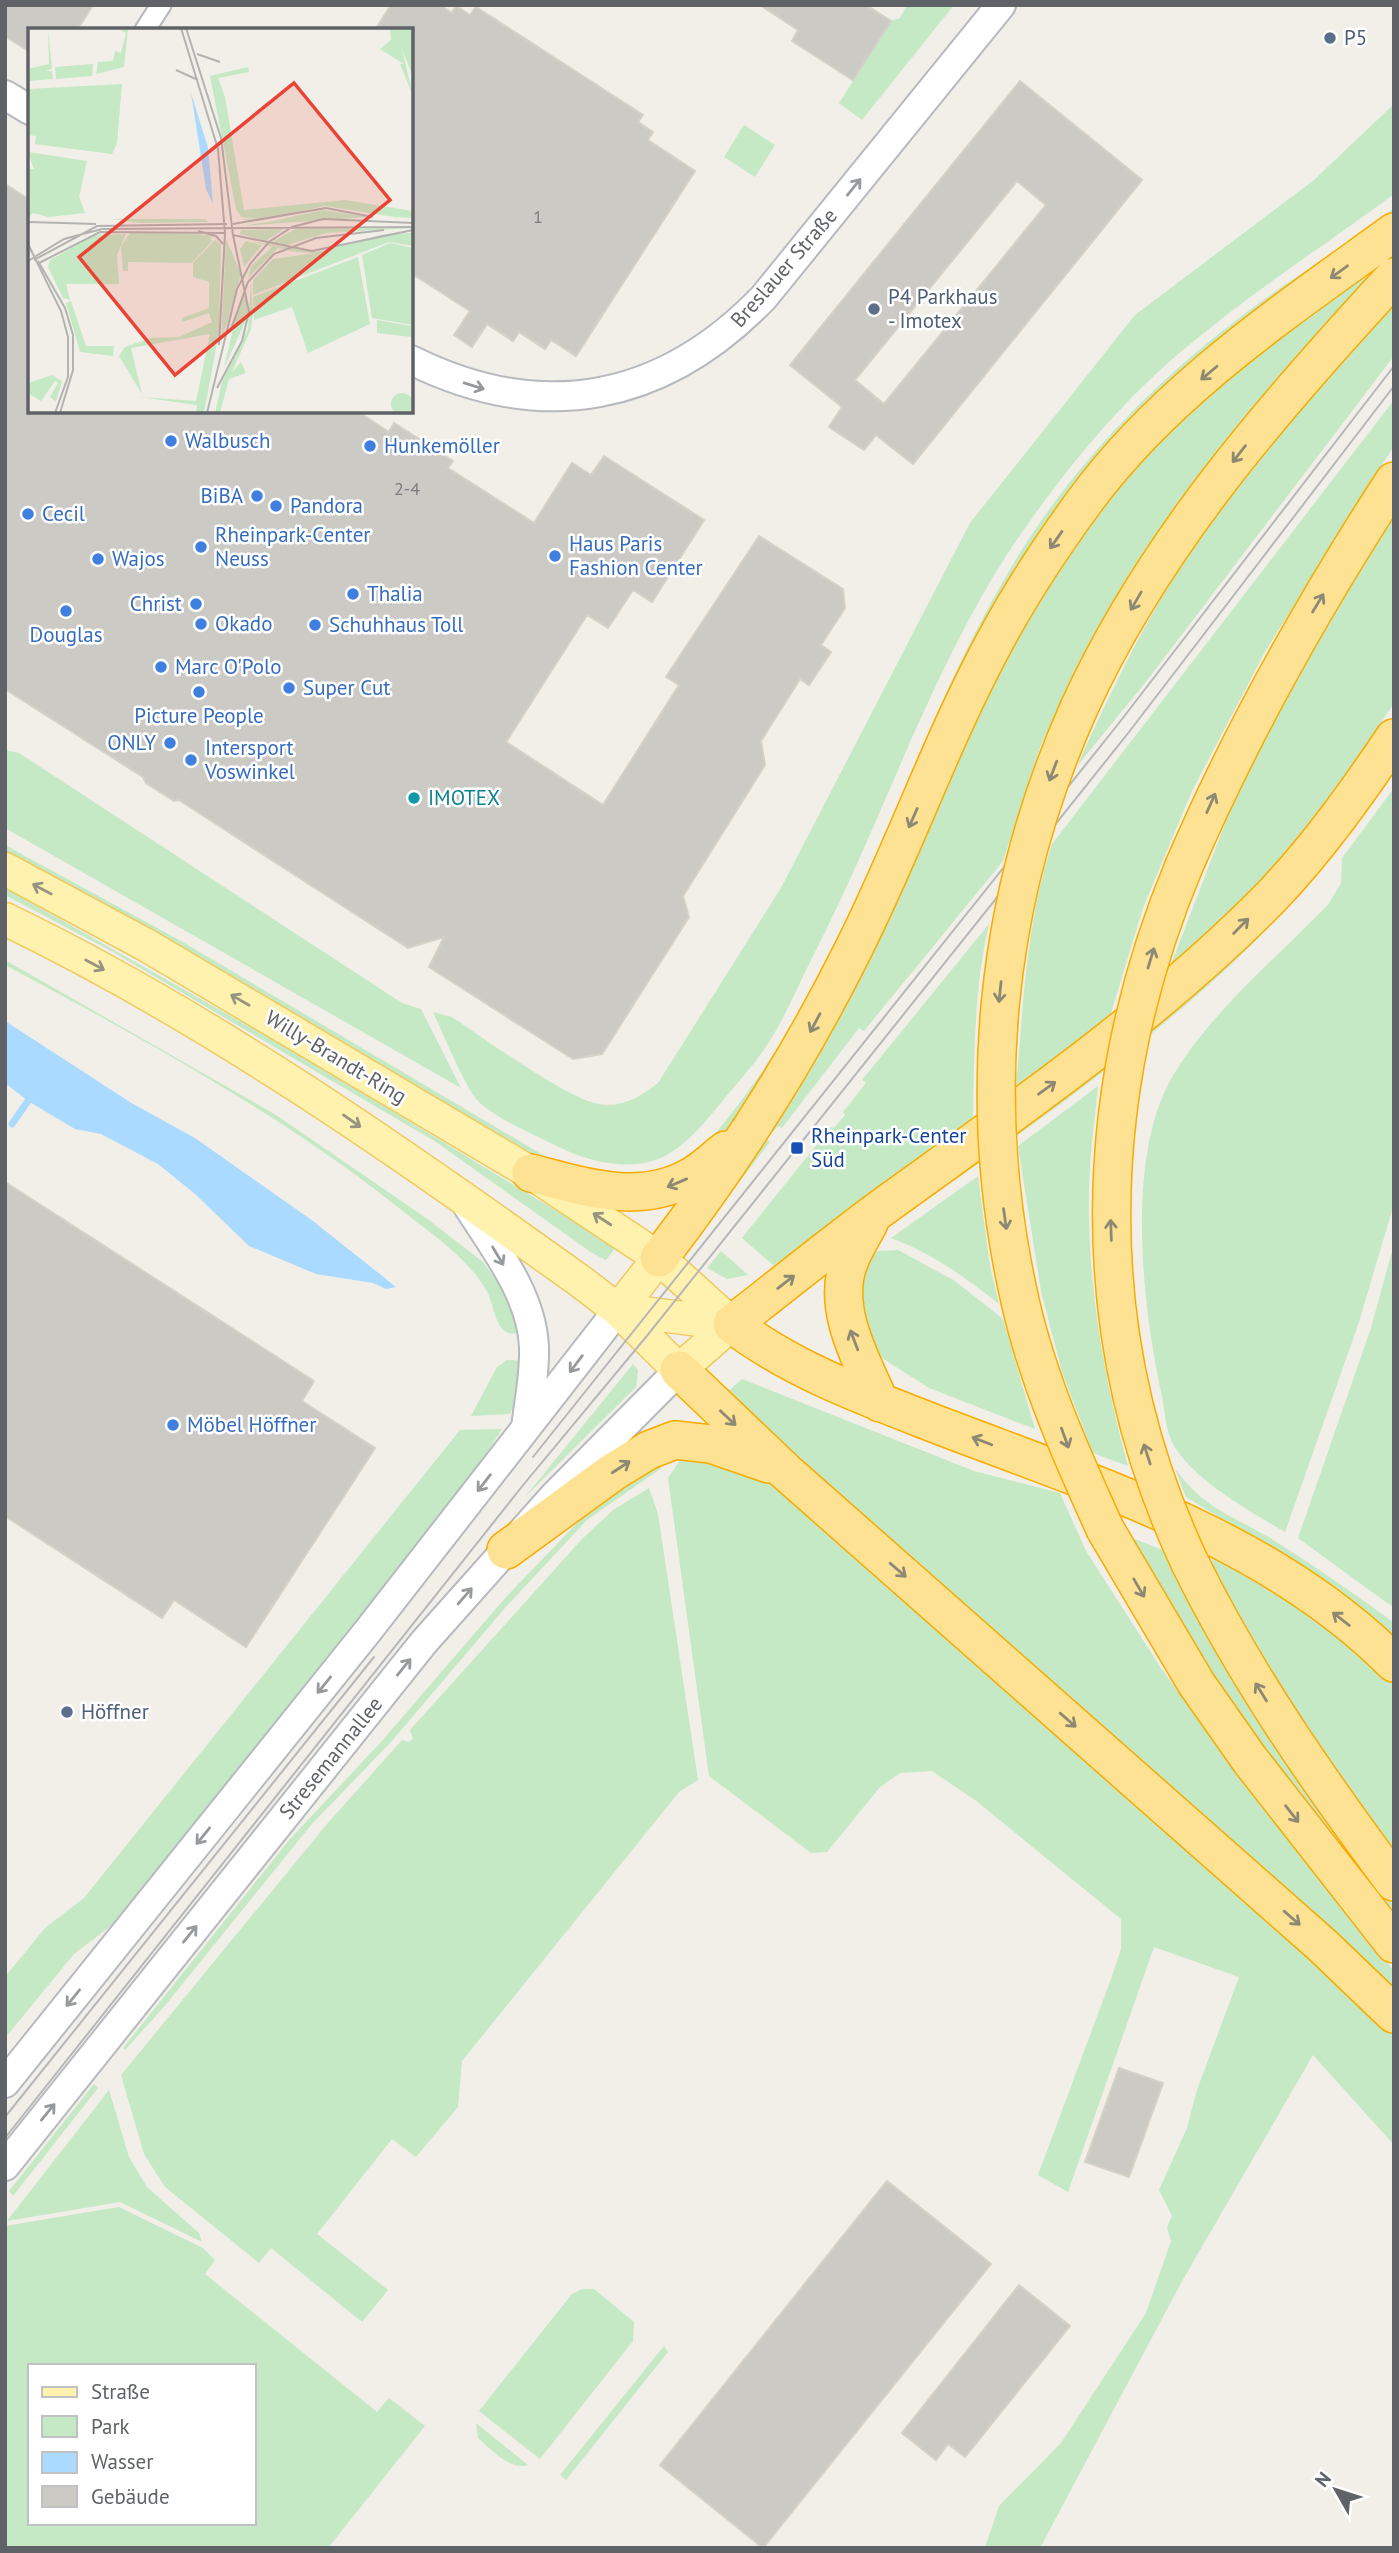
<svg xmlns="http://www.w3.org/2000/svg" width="1399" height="2553" viewBox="0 0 1399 2553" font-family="'PT Sans',sans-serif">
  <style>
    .green { fill: #c5e8c5; fill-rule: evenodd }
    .water { fill: #aadaff }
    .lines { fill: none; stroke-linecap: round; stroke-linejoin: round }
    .stream { stroke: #aadaff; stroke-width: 7 }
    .building { fill: #cccac5; stroke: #d6d1c6; stroke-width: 2; fill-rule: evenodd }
    .street-casing { stroke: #b5b8bc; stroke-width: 23 }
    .secondary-casing { stroke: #b6babf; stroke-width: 32 }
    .primary-casing { stroke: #f2c960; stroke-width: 35 }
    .highway-casing { stroke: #f9ab00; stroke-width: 40 }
    .street { stroke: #fff; stroke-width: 19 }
    .secondary { stroke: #fff; stroke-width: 28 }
    .primary { stroke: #fff2af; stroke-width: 32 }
    .highway { stroke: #fde293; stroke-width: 37 }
    .tram { stroke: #b6b7b8; stroke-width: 2 }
    .highway-bridge-casing { stroke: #f9ab00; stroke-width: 40; stroke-linecap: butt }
    .highway-bridge { stroke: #fde293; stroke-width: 37 }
    .oneway { stroke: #979a9d }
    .oneway2 { stroke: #8e8975 }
    .oneway3 { stroke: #979581 }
    .service-dot { fill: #5c6f8a; stroke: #fff; stroke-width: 2.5 }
    .shop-dot { fill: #3f7fe0; stroke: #fff; stroke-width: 2.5 }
    .culture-dot { fill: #0f9aa8; stroke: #fff; stroke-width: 2.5 }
    .transit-dot { fill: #1a4fb4; stroke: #fff; stroke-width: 2.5 }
    .labels { text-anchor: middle; stroke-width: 5; stroke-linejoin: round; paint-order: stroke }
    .number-label { font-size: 18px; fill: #7a7d7f }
    .service-label { font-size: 21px; fill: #4e5e75; stroke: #fff; text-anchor: start }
    .street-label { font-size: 21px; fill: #5f6368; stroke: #fff }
    .shop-label { font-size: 21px; fill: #366cbe; stroke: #fff; text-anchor: start }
    .culture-label { font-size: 21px; fill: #0d838f; stroke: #fff; text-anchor: start }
    .transit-label { font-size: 21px; fill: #164399; stroke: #fff; text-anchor: start }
    .inset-road { fill: none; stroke: #b3b3b1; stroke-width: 2 }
    .view { fill: #ea4335; fill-opacity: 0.15; stroke: #ea4335; stroke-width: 3.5 }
    .inset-edge { fill: none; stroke: #5f6368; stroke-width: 3.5 }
  </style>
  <rect width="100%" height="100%" fill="#f1efe8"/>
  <!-- green -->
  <path class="green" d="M907,5H954L862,120L839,103L891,21L900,18Z
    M1394,104V194C1324,246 1250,293 1183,350C1122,401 1071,463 1025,528C935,655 885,817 813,956C797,987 783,1023 763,1051C751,1068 737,1083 724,1099C707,1120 687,1145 663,1157C631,1172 588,1162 559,1147C538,1137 493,1117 478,1101C466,1089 442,1031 433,1012L452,1017C482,1037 569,1100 599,1104C622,1108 640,1097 658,1083L781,888L970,523L1135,315L1314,180Z
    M744,125L775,145L755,177L724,157Z
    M1394,208V217L1191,367L926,753L808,1004L732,1125L711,1149L699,1152C853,983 900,748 1018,556C1076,462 1158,378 1247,312C1295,276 1347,245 1394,208Z
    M1394,254L1316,339L1141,561L1082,657L1041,745L1003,861L864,1031L859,1028L782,1128L778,1126L767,1139L770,1142L718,1210L766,1137L995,671C1046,578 1108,484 1187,412C1251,354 1324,305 1394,254Z
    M1394,302V356L1145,683L1077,766C1125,660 1179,553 1253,462C1298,407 1347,355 1394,302Z
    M1394,400V446L1266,650L1192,791L1143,908L1108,1023L1016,1089C1023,1008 1026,923 1052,844Z
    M1394,514V703L1348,773L1263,880L1167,975L1228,816L1284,697Z
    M5,750L19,753L402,1003L421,1009L461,1088L5,828Z
    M1394,769C1344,842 1289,912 1223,972C1116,1070 993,1152 875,1237Z
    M1394,788V1204L1358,1325L1285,1532C1251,1512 1192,1479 1173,1444C1165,1430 1165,1407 1161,1392C1142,1304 1125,1153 1174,1074C1213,1010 1276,958 1328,905L1341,883L1342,858Z
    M5,845L181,941L543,1155L576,1168L549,1166L5,852Z
    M5,888L308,1060L616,1247L606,1260L592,1253L436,1142L113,952L5,895Z
    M989,924C974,988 974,1056 973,1122L806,1247L773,1265L742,1238L831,1127L834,1128L845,1115L843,1112L866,1083L862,1080Z
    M5,960L276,1115L426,1218L483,1262L508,1297L522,1332C493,1341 497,1307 485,1288C464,1254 426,1230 395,1205C281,1114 134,1034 5,965Z
    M1098,1086C1095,1119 1090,1153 1089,1187C1087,1282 1103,1375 1128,1466L1093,1453L1062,1372L1041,1291L1018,1146Z
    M978,1176L990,1266L999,1304C965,1277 933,1254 891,1238Z
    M1394,1244V1608L1298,1538L1371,1328Z
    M898,1250L955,1281L1003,1319L1035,1429L929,1388L882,1358L862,1316L861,1266L877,1251Z
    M721,1251L748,1275L727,1279L707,1268Z
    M507,1360L525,1361L519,1393L510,1414L471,1416L497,1367Z
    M633,1364L638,1370L636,1387L525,1497Z
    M742,1379L974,1471L1060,1493L1086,1551L1161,1668L1237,1773L1394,1971V1995L724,1395Z
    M502,1429L474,1473L112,1925L74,1954L5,2038V1977L45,1928L84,1898L460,1430Z
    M692,1455L760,1476L779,1489L1350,1989L1394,2032V2145L1313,2055L1181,2283L1040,2548H985L999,2506L1061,2443L1146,2313L1171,2241L1167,2227L1172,2216L1159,2190L1187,2128L1197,2090L1239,1977L1154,1947L1068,2192L1038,2175L1111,1979L1121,1949V1919L975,1800L932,1771L900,1773L880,1787L827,1852L811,1853L709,1776L668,1478L682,1457Z
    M665,1459L660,1469L587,1520L505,1608L391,1742L311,1825L163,2008L125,2050L123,2048L290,1839L381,1742L506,1597L603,1496Z
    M1175,1469C1210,1514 1234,1515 1278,1543C1317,1568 1357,1595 1394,1623V1646L1260,1542L1186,1497Z
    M649,1488L658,1514L698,1780L679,1792L462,2061L458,2107L416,2157L392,2139L317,2234L388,2290L362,2322L271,2248L259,2263L165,2187L144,2154L121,2075L327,1824L402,1740L409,1742L413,1739L410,1730L582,1539L613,1510Z
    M1129,1537L1168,1552L1334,1829L1394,1906V1922L1242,1719L1193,1646Z
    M1209,1554C1280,1591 1334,1630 1394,1683V1855C1326,1761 1248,1666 1209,1554Z
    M94,2084L98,2088L13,2196L9,2191Z
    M109,2090L129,2157L147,2187L199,2233L202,2242L120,2202L7,2221Z
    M119,2207L203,2248L215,2260L205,2274L377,2412L389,2398L425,2426L328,2548H5V2226ZM30,2366H254V2523H30Z
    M582,2289H594L634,2322L633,2341L540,2459L479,2411L572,2294Z
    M664,2346L668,2352L566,2480L560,2475Z
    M476,2423L528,2465C510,2471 491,2449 478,2438Z"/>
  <!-- water -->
  <path class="water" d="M5,1021L133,1104L195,1138L313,1221L396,1287L386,1289L373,1283L316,1274L249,1246L194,1193L158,1164L101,1134L75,1129L28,1101L5,1083Z"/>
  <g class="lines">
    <!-- stream -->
    <path class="stream" d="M12,1124L28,1101"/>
  </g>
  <!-- building -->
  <path class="building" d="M5,5H93L77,30H30V52L5,36Z
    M391,5H440L452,13L456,6L470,15L476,7L643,115L638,122L653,132L648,140L695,171L576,356L551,340L545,349L519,332L513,341L487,324L472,347L454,335L470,311L411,273V30H375Z
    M760,5H866L891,21L853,80L792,41L798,30Z
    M1020,81L1142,180L913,464L876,435L864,450L829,427L842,407L790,365ZM1017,181L1046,205L884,404L855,380Z
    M5,184L30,200V411H357L389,432L394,423L453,461L448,468L534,523L572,463L591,475L604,456L704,520L652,602L633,590L608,628L587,615L506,742L603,805L679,685L666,677L759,536L843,589L845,608L821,645L831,652L809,685L800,679L761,741L765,765L683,896L689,917L602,1054L573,1059L429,967L444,937L408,948L179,800L174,801L146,783L143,777L5,689Z
    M5,1182L314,1381L302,1401L375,1448L246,1647L174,1600L162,1618L5,1516Z
    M1119,2068L1163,2083L1129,2177L1085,2162Z
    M887,2181L991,2264L763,2548L660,2465Z
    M1019,2285L1070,2326L965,2457L948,2444L936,2460L902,2433Z"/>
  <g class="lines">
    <!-- street casing -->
    <g class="street-casing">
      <path id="street" d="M145,30L161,5"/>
    </g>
    <!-- secondary casing -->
    <g class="secondary-casing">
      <path id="secondary" d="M5,95L30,110
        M411,360C542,425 663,402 764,297L1001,5
        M464,1200C491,1244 532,1293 534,1347C535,1374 529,1401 526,1428
        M5,2083L367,1632L618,1310
        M5,2166L424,1642L555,1495L679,1370"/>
    </g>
    <!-- primary casing -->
    <g class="primary-casing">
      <path id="primary" d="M5,869L146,945L531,1173L659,1258L732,1324
        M5,919C210,1018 395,1149 580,1281L618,1310L679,1370
        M618,1310L732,1324
        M618,1310L659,1258
        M679,1370L732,1324"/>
    </g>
    <!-- highway casing -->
    <g class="highway-casing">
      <path id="highway" d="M1079,708C1153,545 1273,408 1394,277
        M1394,738C1357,793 1317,849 1271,897C1156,1014 1020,1108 887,1204C835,1242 784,1284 732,1324C793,1371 869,1398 941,1426C1098,1486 1272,1540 1394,1663
        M1184,866C1242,731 1314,604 1394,481
        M531,1173C585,1187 640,1206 692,1176C705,1169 715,1158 726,1150
        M869,1223C862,1236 854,1249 849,1262C831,1309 862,1361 880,1403
        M659,1258C733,1162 797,1062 851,954C903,852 940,743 994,643C1020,594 1051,547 1084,502C1165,391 1284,312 1394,232
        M679,1370L785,1471L1322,1945L1394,2014
        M1105,1529L1196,1683L1250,1760L1394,1944
        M506,1550L613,1472L649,1450L675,1440L711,1444L769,1464
        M1190,1563C1246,1677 1318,1780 1394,1882"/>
    </g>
    <!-- street -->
    <use href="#street" class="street"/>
    <!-- secondary -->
    <use href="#secondary" class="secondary"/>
    <!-- primary -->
    <use href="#primary" class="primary"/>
    <!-- highway -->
    <use href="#highway" class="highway"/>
    <!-- tram -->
    <path class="tram" d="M533,1457L1119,723L1394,366
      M5,2117L374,1657
      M5,2138L524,1484L646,1337L1129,732L1394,386"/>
    <!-- highway-bridge casing -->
    <g class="highway-bridge-casing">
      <path id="highway-bridge" d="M1079,708C994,898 974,1103 1021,1305C1039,1383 1072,1456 1105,1529
        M1184,866C1089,1093 1084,1339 1190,1563"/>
    </g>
    <!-- highway-bridge -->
    <use href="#highway-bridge" class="highway-bridge"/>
  </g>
  <!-- one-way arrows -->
  <defs><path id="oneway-shaft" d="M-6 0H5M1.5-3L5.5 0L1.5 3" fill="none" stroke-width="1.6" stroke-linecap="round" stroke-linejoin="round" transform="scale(1.75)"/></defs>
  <g class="oneway">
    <use href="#oneway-shaft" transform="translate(854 187) rotate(-51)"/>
    <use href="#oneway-shaft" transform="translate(474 386) rotate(17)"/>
    <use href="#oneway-shaft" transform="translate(498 1256) rotate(59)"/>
    <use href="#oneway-shaft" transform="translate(576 1364) rotate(127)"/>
    <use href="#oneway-shaft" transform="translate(484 1483) rotate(128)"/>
    <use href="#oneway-shaft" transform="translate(465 1596) rotate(-49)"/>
    <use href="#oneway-shaft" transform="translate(404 1667) rotate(-51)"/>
    <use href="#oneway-shaft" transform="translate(324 1685) rotate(129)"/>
    <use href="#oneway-shaft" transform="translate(203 1836) rotate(129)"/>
    <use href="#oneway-shaft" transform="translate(190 1934) rotate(-51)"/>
    <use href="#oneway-shaft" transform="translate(73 1998) rotate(129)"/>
    <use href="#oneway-shaft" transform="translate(48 2112) rotate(-51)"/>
  </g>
  <g class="oneway2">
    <use href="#oneway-shaft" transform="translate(1339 272) rotate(144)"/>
    <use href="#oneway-shaft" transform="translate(1209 373) rotate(140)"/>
    <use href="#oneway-shaft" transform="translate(1239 454) rotate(128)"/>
    <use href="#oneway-shaft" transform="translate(1056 540) rotate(125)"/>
    <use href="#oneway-shaft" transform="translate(1136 601) rotate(120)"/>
    <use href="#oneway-shaft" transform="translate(1318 603) rotate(-59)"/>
    <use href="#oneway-shaft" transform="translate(1053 771) rotate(111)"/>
    <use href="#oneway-shaft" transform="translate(1211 803) rotate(-66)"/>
    <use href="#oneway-shaft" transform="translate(913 818) rotate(114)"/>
    <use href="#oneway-shaft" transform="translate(1241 926) rotate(-45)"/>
    <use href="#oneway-shaft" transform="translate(1151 958) rotate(-73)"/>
    <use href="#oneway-shaft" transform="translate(1000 992) rotate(96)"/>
    <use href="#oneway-shaft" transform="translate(815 1023) rotate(118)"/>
    <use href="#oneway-shaft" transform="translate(1047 1088) rotate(-36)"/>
    <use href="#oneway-shaft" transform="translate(677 1183) rotate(157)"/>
    <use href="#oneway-shaft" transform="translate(1005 1219) rotate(82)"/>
    <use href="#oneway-shaft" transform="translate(1111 1230) rotate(-92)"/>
    <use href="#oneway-shaft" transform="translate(786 1282) rotate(-38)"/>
    <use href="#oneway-shaft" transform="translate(854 1340) rotate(-111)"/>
    <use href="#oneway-shaft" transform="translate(728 1418) rotate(43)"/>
    <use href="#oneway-shaft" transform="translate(1065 1438) rotate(70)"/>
    <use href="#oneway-shaft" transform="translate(982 1441) rotate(-159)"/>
    <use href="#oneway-shaft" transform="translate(1147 1454) rotate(-108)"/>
    <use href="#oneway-shaft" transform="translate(621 1467) rotate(-33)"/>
    <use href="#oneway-shaft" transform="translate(898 1570) rotate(41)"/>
    <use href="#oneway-shaft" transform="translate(1139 1588) rotate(60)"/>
    <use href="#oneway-shaft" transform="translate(1341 1619) rotate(-142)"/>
    <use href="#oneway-shaft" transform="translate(1261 1692) rotate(-122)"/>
    <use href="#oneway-shaft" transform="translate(1068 1720) rotate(41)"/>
    <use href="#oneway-shaft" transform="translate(1292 1814) rotate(52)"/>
    <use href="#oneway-shaft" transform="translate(1292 1918) rotate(41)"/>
  </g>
  <g class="oneway3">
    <use href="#oneway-shaft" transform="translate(42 889) rotate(-152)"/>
    <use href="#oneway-shaft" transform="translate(95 965) rotate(28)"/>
    <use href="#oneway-shaft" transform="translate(240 1000) rotate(-150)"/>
    <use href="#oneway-shaft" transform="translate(352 1121) rotate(35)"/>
    <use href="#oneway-shaft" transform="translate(602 1219) rotate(-147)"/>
  </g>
  <!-- markers -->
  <g class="service-dot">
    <circle cx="1330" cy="38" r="7"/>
    <circle cx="874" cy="309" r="7"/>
    <circle cx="67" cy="1712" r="7"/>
  </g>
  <g class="shop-dot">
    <circle cx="171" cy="441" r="7"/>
    <circle cx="370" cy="446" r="7"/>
    <circle cx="257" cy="496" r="7"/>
    <circle cx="276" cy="506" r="7"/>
    <circle cx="28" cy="514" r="7"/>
    <circle cx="201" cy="547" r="7"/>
    <circle cx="555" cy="556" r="7"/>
    <circle cx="98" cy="559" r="7"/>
    <circle cx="353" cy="594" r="7"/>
    <circle cx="196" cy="604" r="7"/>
    <circle cx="66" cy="611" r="7"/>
    <circle cx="201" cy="624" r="7"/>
    <circle cx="315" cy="625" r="7"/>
    <circle cx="161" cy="667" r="7"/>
    <circle cx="289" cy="688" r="7"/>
    <circle cx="199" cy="692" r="7"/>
    <circle cx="170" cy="743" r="7"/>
    <circle cx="191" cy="760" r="7"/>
    <circle cx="173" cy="1425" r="7"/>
  </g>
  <circle class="culture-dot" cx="414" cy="798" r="7"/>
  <rect class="transit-dot" x="790" y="1141" width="14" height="14" rx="3.5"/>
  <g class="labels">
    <!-- number labels -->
    <g class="number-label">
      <text x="538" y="223">1</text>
      <text x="407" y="495">2-4</text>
    </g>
    <!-- service labels -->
    <g class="service-label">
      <text x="1344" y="45">P5</text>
      <text x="888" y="304">P4 Parkhaus<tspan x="888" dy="24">- Imotex</tspan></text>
      <text x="81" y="1719">Höffner</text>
    </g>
    <!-- street labels -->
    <g class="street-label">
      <text transform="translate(784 268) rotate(-49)" y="7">Breslauer Straße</text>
      <text transform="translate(336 1057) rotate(31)" y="7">Willy-Brandt-Ring</text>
      <text transform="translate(331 1758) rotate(-51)" y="7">Stresemannallee</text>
    </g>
    <!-- shop labels -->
    <g class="shop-label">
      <text x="185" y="448">Walbusch</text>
      <text x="384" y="453">Hunkemöller</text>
      <text x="243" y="503" text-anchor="end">BiBA</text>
      <text x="290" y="513">Pandora</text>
      <text x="42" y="521">Cecil</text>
      <text x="215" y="542">Rheinpark-Center<tspan x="215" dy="24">Neuss</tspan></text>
      <text x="569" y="551">Haus Paris<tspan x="569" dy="24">Fashion Center</tspan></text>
      <text x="112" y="566">Wajos</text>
      <text x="367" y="601">Thalia</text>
      <text x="182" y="611" text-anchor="end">Christ</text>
      <text x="215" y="631">Okado</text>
      <text x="329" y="632">Schuhhaus Toll</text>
      <text x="66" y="642" text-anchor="middle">Douglas</text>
      <text x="175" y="674">Marc O'Polo</text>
      <text x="303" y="695">Super Cut</text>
      <text x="199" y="723" text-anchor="middle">Picture People</text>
      <text x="156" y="750" text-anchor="end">ONLY</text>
      <text x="205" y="755">Intersport<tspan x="205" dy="24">Voswinkel</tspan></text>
      <text x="187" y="1432">Möbel Höffner</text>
    </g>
    <!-- culture labels -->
    <g class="culture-label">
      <text x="428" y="805">IMOTEX</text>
    </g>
    <!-- transit labels -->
    <g class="transit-label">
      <text x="811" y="1143">Rheinpark-Center<tspan x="811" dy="24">Süd</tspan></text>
    </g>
  </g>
  <!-- overview -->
  <g transform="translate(28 28)">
    <rect width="385" height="385" fill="#f1efe8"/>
    <path d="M20,0L24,41L17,43H24L25,51L0,53V41L21,36ZM100,0L96,39L68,46L70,34L85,33L87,23L93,25L98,5L93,2ZM362,0H385V49L374,21L385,68L372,36H376L352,21L363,12ZM65,36L64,48L28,51L27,39ZM220,39L221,44L190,50L197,69L216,182L317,172L385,183V190L366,189L385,192L297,178L232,192L221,193L213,191H232L270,181L230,191L213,189L208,181L182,48ZM94,56L89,115L84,126L7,116L8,108L0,107V61ZM0,124L59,133L51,169L57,185L20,189L5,185L0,190V141H6ZM295,182L341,189L213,198L240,194ZM83,191H177L180,194L112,195ZM385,200L298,205L256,218L244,214L267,201ZM256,201L238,213L212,206L213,202ZM102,205L166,206L181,207L189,210L182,209L184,213L164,235L100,234V243H95L93,218ZM385,205V218L361,214L225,267V252L245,231L287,225L268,224L250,220L220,250L223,238L244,219L222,213L289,224L356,206ZM98,206L89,227L91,256H38L42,272L35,270L20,239L22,232L67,207ZM198,211L213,246L193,316ZM187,212L193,217L191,304L176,385H168L169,377L112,369L168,373L182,306L103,320L114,366L91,328L97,319L123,310L151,309L184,294L181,285L154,294V290L181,280V254L165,249V235ZM218,213L234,217L216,239L212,221ZM362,215L385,220V297L344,290L334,227ZM330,229L342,296L280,325L264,279L226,292L225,269ZM223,254L225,285L223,301L204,344L213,334L218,345L201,351L192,385H187L194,354L220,301ZM218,262L220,288L196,340L209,284ZM43,273L58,318H86L85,328L52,324L38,275ZM349,292L383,298L384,309L349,305ZM24,347L34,353L28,374L22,369L30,355L27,353L13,373L0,365V355ZM363 376a11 11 0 1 1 22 0a11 11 0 1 1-22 0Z" fill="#c5e8c5"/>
    <path d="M163,65L180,120L185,176L178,161Z" fill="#aadaff"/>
    <path class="inset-road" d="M153,0L190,121L197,205M158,0L193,110L205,207M169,26L192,34M148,42L170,52M0,194L68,196M205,196L298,180L345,189M170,203L188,208L195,216M0,216L33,283L40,309V349L27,385M6,232L69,198L199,196M0,233L36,211L74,201L385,199M10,233L37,280L45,307V342L32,385M11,235L72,204L198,205M202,304L220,254L246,226L288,210L356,202M191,317L197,205M189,360L214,313L221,284L205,207L284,223L385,202M179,385L209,261L222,236L241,214L264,199L295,191L385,195"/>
    <path class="view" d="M266,55L362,172L147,347L51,229Z"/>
    <rect width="385" height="385" class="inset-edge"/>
  </g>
  <!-- border -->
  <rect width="1399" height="2553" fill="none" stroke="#5f6368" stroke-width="14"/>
  <!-- legend -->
  <rect x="28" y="2364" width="228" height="161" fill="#ffffff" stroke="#bfc1c3" stroke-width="2"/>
  <rect x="42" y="2387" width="35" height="10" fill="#fff2af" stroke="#bfc1c3" stroke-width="2"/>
  <text x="91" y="2399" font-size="21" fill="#5f6368">Straße</text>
  <rect x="42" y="2416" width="35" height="21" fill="#c5e8c5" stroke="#bfc1c3" stroke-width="2"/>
  <text x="91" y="2434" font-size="21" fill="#5f6368">Park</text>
  <rect x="42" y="2452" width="35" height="21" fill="#aadaff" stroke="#bfc1c3" stroke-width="2"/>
  <text x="91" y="2469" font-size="21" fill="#5f6368">Wasser</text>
  <rect x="42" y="2486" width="35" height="21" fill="#cccac5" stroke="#bfc1c3" stroke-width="2"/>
  <text x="91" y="2504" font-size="21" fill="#5f6368">Gebäude</text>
  <!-- north arrow -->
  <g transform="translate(1336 2490) rotate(309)" stroke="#ffffff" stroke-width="5" paint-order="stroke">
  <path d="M0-5L12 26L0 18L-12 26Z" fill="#5f6368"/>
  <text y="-10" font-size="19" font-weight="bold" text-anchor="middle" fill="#5f6368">N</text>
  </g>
</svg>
